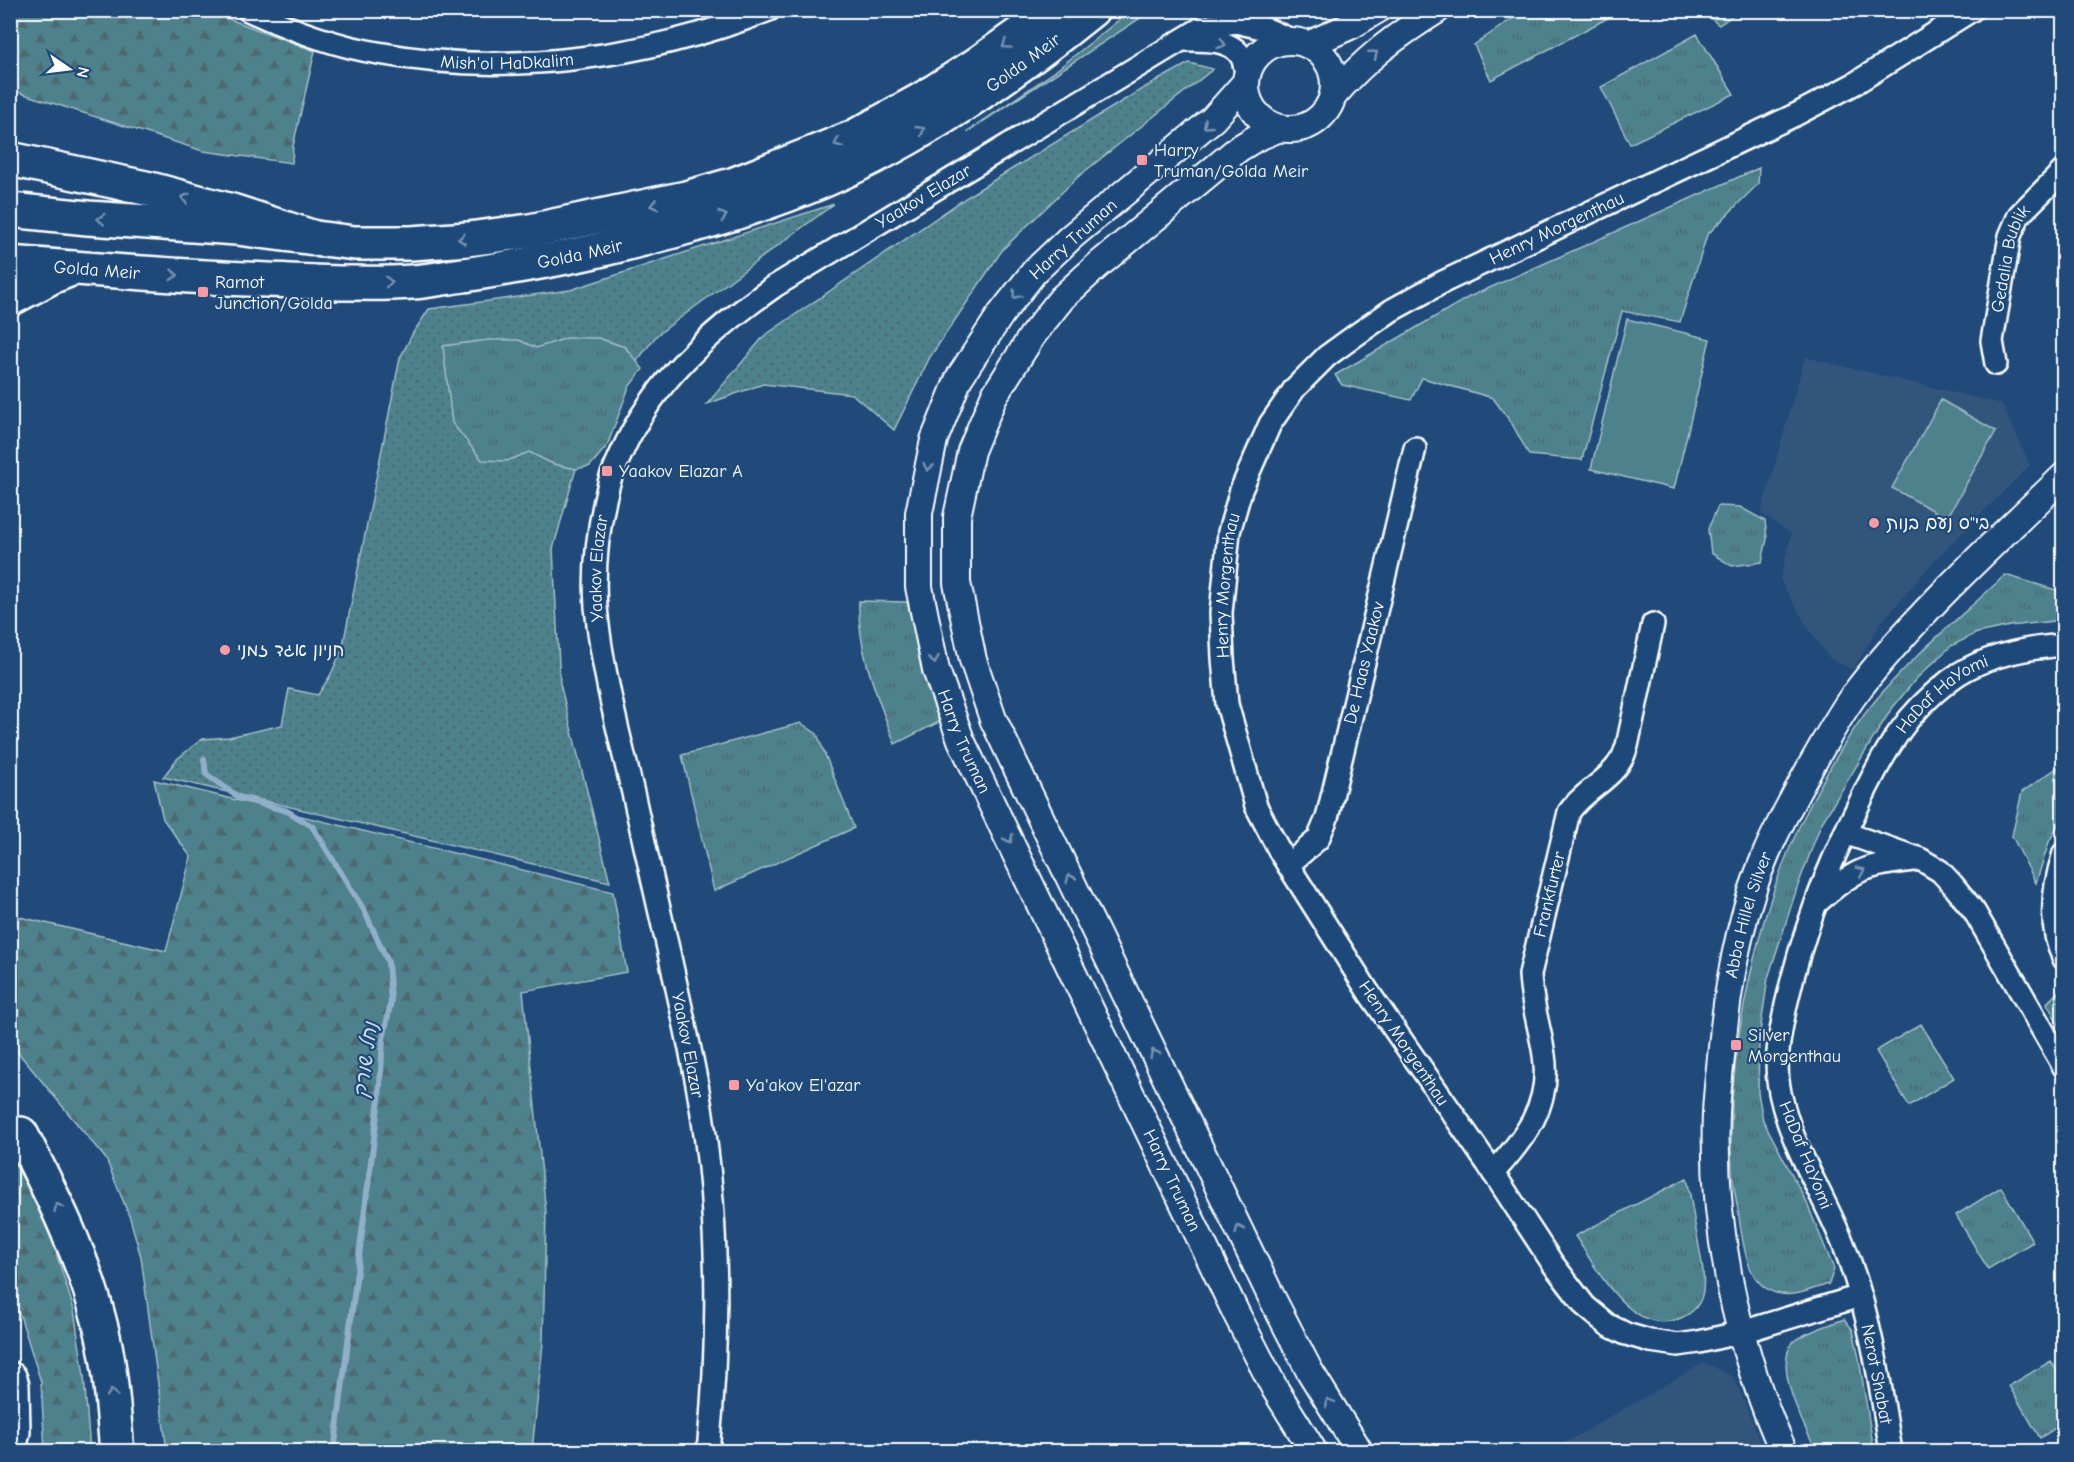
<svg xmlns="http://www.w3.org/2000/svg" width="2074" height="1462" viewBox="0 0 2074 1462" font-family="'Comic Neue','Playpen Sans Hebrew',sans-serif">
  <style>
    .built { fill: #32547c }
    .grass { fill: url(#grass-dots); stroke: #a6c0c6; stroke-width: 1.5 }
    .forest { fill: url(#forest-firs); stroke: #a6c0c6; stroke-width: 1.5 }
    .park { fill: url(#park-tufts); stroke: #a6c0c6; stroke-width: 1.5 }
    .pitch { fill: #4e818c; stroke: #a6c0c6; stroke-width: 1.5 }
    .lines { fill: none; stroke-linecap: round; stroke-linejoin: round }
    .stream { stroke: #92afca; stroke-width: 6 }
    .minor-casing { stroke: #fff; stroke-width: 26 }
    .tertiary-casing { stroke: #fff; stroke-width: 30 }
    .primary-casing { stroke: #fff; stroke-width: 38 }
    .trunk-casing { stroke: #fff; stroke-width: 38 }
    .motorway-casing { stroke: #fff; stroke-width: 38 }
    .minor { stroke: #1f4a7a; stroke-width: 21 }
    .tertiary { stroke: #1f4a7a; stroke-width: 26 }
    .primary { stroke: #1f4a7a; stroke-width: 33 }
    .trunk { stroke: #1f4a7a; stroke-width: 33 }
    .motorway { stroke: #1f4a7a; stroke-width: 33 }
    .oneway { stroke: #7992af }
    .poi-dot { fill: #ff9aa2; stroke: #1f4a7a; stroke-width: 2 }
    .labels { text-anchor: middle; stroke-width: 4.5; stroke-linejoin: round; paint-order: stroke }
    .street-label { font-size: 18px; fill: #fff; stroke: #1f4a7a }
    .poi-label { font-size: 18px; fill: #fff; stroke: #1f4a7a; text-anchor: start }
    .water-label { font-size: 20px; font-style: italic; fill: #d2dee9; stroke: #1f4a7a }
  </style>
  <defs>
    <pattern id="grass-dots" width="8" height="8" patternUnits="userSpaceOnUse" patternTransform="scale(1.5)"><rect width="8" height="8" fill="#4e818c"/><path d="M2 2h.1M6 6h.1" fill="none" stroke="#4d696f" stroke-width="1.8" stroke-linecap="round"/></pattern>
    <pattern id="forest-firs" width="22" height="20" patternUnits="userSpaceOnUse" patternTransform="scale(1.5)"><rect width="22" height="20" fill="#4e818c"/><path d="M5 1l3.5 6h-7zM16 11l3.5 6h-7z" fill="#4d696f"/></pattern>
    <pattern id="park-tufts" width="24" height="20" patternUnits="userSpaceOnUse" patternTransform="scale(1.5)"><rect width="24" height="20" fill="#4e818c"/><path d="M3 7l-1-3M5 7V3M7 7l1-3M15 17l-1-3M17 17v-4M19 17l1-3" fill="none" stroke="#4d696f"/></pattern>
  </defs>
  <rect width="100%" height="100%" fill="#1f4a7a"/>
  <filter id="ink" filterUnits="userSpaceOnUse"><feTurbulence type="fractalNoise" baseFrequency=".0167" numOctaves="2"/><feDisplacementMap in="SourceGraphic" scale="12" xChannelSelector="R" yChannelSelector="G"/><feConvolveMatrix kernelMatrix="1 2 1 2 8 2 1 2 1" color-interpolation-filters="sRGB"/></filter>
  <g filter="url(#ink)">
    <!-- built -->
    <path class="built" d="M1805,357L2002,404L2030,465L1935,560L1881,623L1853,670L1830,659L1808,628L1780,580L1791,534L1761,513Z
      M1703,1363L1721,1370L1734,1378L1765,1451L1553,1450Z"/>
    <!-- grass -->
    <path class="grass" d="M1189,63L1213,69L1079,176L1003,249L930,357L894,430L852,394L763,384L707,404L764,336L973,193L1142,89Z
      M834,204L657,335L589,423L553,549L560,684L610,882L163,777L177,759L202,739L229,737L282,725L289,689L318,695L330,676L342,650L400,358L413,333L429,309L570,290Z
      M2060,990L2063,994V1033L2047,1003Z"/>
    <!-- forest -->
    <path class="forest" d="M10,11H214L229,19L315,51L293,146L292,163L203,151L11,90Z
      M154,780L613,892L627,972L523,991L546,1213L543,1343L532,1451H167L141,1257L130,1218L106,1159L11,1044V915L166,951L191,857L163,819Z
      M10,1155L46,1220L74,1310L84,1376L90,1451H45L41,1382L20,1315L11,1302Z"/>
    <!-- park -->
    <path class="park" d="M1525,10H1621V11L1491,80L1474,45Z
      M1130,11H1151L967,132L1054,72Z
      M1702,11H1739L1719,25Z
      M1697,34L1734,94L1630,144L1601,87Z
      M1759,168L1758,184L1707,235L1680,322L1622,311L1582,460L1529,455L1512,424L1493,398L1422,378L1411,400L1342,385L1335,375L1469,297Z
      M567,338H598L625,347L643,369L629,387L607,446L590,466L576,469L553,464L529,452L507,461L482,460L452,423L443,346L488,340H519L536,348Z
      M1718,506L1740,507L1765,521L1767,539L1762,562L1732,566L1711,553L1708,529Z
      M2005,575L2063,592V620L2010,626L1977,633L1951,646L1916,679L1890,711L1821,824L1797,888L1768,978L1759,1039L1758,1093L1763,1120L1806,1201L1834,1269L1829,1284C1812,1289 1793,1298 1776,1293C1747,1284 1744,1248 1740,1224C1738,1206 1733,1188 1732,1170C1725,1058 1757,905 1810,805C1827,772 1851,730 1875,701C1913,655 1962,616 2005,575Z
      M859,601L907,602L939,722L895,744C878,698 857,651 859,601Z
      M801,723L817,734L854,828L714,891L682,755Z
      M2063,764V815L2049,842L2036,883L2012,836L2022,792Z
      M1921,1024L1954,1078L1909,1106L1876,1051Z
      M1687,1178C1691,1199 1694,1220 1698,1241C1701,1258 1705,1274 1703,1291C1701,1304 1693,1313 1681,1318C1631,1339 1597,1268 1575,1236Z
      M2001,1187L2033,1242L1988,1269L1956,1215Z
      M1844,1319L1853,1330L1858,1353L1874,1451H1816C1805,1426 1772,1368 1793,1342C1800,1334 1833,1324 1844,1319Z
      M2051,1361L2063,1381V1423L2040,1438L2009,1386Z"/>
    <!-- pitch -->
    <path class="pitch" d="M1627,319L1710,339L1674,489L1591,469Z
      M1941,400L1996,431L1947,518L1892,488Z"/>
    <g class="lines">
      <!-- stream -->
      <path class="stream" d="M204,759L206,774L238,797L287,811L312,826L364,910L388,962L391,1001L383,1040L379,1099L334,1452"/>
      <!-- minor casing -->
      <g class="minor-casing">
        <g id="minor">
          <path id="s1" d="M248,10C287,28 336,46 378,53C508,77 647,58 769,10"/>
          <path d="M1183,40C1201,40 1230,38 1241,56C1244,61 1245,69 1247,75"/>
          <path id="s2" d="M1996,364L1992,341L2010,236L2019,215L2064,170"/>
          <path d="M1845,833L1920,859L1940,871L1953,885L1974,911L2064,1067"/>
          <path d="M2064,853C2053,887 2047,925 2064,959"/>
          <path id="s3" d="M1288,865L1318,839L1327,818L1415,448"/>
          <path d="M1819,901C1855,869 1866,865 1914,860"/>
          <path id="s4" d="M1493,1173C1524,1139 1552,1105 1544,1055C1540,1028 1531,1002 1530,974L1569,812C1583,791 1609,781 1621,760C1624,756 1625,751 1627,746L1653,624"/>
          <path id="s5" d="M1860,1296L1742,1332L1699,1342L1678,1345L1650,1341L1626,1334L1608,1325L1585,1306L1553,1264L1487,1163L1369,993L1281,854L1256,806L1227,704L1223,658L1221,613L1229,532L1241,490L1270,424L1295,388L1327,356L1356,335L1392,310L1443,282L1797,114L1854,84L1972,10"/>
          <path id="s6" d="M708,1452C721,1322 719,1187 692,1059C674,971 653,884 634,797C619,734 602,671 596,607C593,566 599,522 609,483C612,473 617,463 621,454C653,381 711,331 775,286L1203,27L1236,22L1266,29L1294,41"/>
          <path id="s7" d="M1891,1452C1880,1382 1870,1312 1844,1246C1823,1192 1786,1139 1778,1081C1775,1056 1781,1030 1786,1005C1802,934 1827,867 1860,802C1871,779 1884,753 1900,731C1913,712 1932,694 1950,680C1981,656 2026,648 2064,645"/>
        </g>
      </g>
      <!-- tertiary casing -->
      <g class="tertiary-casing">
        <g id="tertiary">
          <circle cx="1290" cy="85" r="44"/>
          <path d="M1308,45L1352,25L1377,10"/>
          <path id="s8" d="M1246,82L1213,119L1071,237L1034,272L1001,314L959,378L934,440L919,513V587L936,670L961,740L1236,1313L1275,1389L1314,1452"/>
          <path d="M1333,96C1366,58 1394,37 1437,10"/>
          <path d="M1280,128L1256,138L1238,149L1097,266L1062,298L1032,336L994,396L971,451L957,517V583L973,660L993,719L1271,1296L1309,1370L1360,1452"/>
          <path id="s9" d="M1784,1452C1736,1347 1712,1228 1716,1113C1717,1091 1720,1069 1722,1047C1728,982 1740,915 1766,854C1779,824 1795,795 1811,766C1825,742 1838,717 1854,695C1914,616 1992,545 2064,476"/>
        </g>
      </g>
      <!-- primary casing -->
      <g class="primary-casing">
        <g id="primary">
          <path d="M10,210L88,218L237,228L355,243H411L468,239L530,231L686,198L735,184L854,137L921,100L976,65L1053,10"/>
          <path id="s10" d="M10,263C97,270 183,277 269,280C317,282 365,285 413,282C430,281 447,277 464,275C508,268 551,261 595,251C671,233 748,212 820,182C919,140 1009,77 1092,10"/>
        </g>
      </g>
      <!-- trunk casing -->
      <g class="trunk-casing">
        <path id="trunk" d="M10,159L150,189L232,211L321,240
          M10,299L51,277L74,268"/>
      </g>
      <!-- motorway casing -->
      <g class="motorway-casing">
        <path id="motorway" d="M21,1134C52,1194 82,1254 99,1320C111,1362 113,1408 117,1452
          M10,1379L12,1386L13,1432L10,1445"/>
      </g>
      <!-- minor -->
      <use href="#minor" class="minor"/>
      <!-- tertiary -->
      <use href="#tertiary" class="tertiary"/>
      <!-- primary -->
      <use href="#primary" class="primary"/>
      <!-- trunk -->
      <use href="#trunk" class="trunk"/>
      <!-- motorway -->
      <use href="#motorway" class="motorway"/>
    </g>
    <!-- one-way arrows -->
    <defs><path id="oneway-chevron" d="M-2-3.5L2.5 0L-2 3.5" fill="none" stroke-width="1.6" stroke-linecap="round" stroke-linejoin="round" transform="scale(1.5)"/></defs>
    <g class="oneway">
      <use href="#oneway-chevron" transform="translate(1222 44) rotate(18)"/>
      <use href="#oneway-chevron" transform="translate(1006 45) rotate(146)"/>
      <use href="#oneway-chevron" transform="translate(1374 54) rotate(-39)"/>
      <use href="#oneway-chevron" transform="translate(1207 125) rotate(139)"/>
      <use href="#oneway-chevron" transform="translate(921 130) rotate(-31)"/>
      <use href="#oneway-chevron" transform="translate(838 143) rotate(158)"/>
      <use href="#oneway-chevron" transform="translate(185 198) rotate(-165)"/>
      <use href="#oneway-chevron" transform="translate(654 205) rotate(167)"/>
      <use href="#oneway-chevron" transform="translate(723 216) rotate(-18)"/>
      <use href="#oneway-chevron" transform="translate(101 219) rotate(-177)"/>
      <use href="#oneway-chevron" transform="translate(462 239) rotate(175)"/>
      <use href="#oneway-chevron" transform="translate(174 275) rotate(4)"/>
      <use href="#oneway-chevron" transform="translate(389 282) rotate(-2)"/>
      <use href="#oneway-chevron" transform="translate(1016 295) rotate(128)"/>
      <use href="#oneway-chevron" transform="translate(928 467) rotate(102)"/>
      <use href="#oneway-chevron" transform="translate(934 660) rotate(78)"/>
      <use href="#oneway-chevron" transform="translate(1009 839) rotate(64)"/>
      <use href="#oneway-chevron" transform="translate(1861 871) rotate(-25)"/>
      <use href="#oneway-chevron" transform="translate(1070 878) rotate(-116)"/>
      <use href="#oneway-chevron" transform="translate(1154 1053) rotate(-116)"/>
      <use href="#oneway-chevron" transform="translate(58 1207) rotate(-115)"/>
      <use href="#oneway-chevron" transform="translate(1239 1229) rotate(-116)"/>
      <use href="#oneway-chevron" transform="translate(112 1393) rotate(-95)"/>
      <use href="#oneway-chevron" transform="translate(1329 1402) rotate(-122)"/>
    </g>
  </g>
  <!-- markers -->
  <g class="poi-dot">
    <rect x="1136" y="154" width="12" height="12" rx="3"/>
    <rect x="197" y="286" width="12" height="12" rx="3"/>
    <rect x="601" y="465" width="12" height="12" rx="3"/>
    <circle cx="1874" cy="523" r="6"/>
    <circle cx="225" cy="650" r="6"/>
    <rect x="1730" y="1039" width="12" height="12" rx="3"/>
    <rect x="728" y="1079" width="12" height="12" rx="3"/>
  </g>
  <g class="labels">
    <!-- street labels -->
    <g class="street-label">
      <text dy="6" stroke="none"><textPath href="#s1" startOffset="267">Mish'ol HaDkalim</textPath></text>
      <text dy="6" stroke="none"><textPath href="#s10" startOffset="1060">Golda Meir</textPath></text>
      <text dy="6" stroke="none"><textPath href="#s6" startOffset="1418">Yaakov Elazar</textPath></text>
      <text dy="6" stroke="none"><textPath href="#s5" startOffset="1638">Henry Morgenthau</textPath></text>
      <text transform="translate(1073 239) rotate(-42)" y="6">Harry Truman</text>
      <text dy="6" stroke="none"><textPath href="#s10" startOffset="573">Golda Meir</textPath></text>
      <text dy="6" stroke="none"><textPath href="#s2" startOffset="108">Gedalia Bublik</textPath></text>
      <text dy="6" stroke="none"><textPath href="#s10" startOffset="87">Golda Meir</textPath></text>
      <text dy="6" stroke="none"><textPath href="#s6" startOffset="896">Yaakov Elazar</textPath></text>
      <text dy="6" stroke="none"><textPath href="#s5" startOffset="1116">Henry Morgenthau</textPath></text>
      <text dy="6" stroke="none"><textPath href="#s3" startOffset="222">De Haas Yaakov</textPath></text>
      <text dy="6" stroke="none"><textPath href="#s7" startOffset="822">HaDaf HaYomi</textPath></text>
      <text dy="6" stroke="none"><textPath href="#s8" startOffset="792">Harry Truman</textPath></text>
      <text dy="6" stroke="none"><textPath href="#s4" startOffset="298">Frankfurter</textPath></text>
      <text dy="6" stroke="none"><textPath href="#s9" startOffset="550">Abba Hillel Silver</textPath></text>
      <text transform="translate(1404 1043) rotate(56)" y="6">Henry Morgenthau</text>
      <text transform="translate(688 1045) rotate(79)" y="6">Yaakov Elazar</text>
      <text transform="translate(1806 1155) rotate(68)" y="6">HaDaf HaYomi</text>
      <text dy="6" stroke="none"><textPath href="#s8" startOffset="1278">Harry Truman</textPath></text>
      <text transform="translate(1877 1374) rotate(79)" y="6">Nerot Shabat</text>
    </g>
    <!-- poi labels -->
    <g class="poi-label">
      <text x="1154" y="156">Harry<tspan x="1154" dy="21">Truman/Golda Meir</tspan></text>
      <text x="215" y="288">Ramot<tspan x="215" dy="21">Junction/Golda</tspan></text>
      <text x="619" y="477">Yaakov Elazar A</text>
      <text x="1886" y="529">בי"ס נעם בנות</text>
      <text x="237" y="656">חניון אגד זמני</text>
      <text x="1748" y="1041">Silver<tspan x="1748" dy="21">Morgenthau</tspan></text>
      <text x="746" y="1091">Ya'akov El'azar</text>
    </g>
    <!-- water labels -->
    <g class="water-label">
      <text transform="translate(365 1060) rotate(-82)" y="7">נחל שורק</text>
    </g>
  </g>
  <!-- margin -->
  <rect width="2074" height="1462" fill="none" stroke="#1f4a7a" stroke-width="36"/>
  <rect x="18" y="18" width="2038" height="1426" fill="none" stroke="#fff" stroke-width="2" filter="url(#ink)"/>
  <!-- north arrow -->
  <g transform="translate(69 69) rotate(104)" stroke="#1f4a7a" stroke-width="4.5" paint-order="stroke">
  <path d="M0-4.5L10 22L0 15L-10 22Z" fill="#ffffff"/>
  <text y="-9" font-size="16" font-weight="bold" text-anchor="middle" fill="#ffffff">N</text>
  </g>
</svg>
